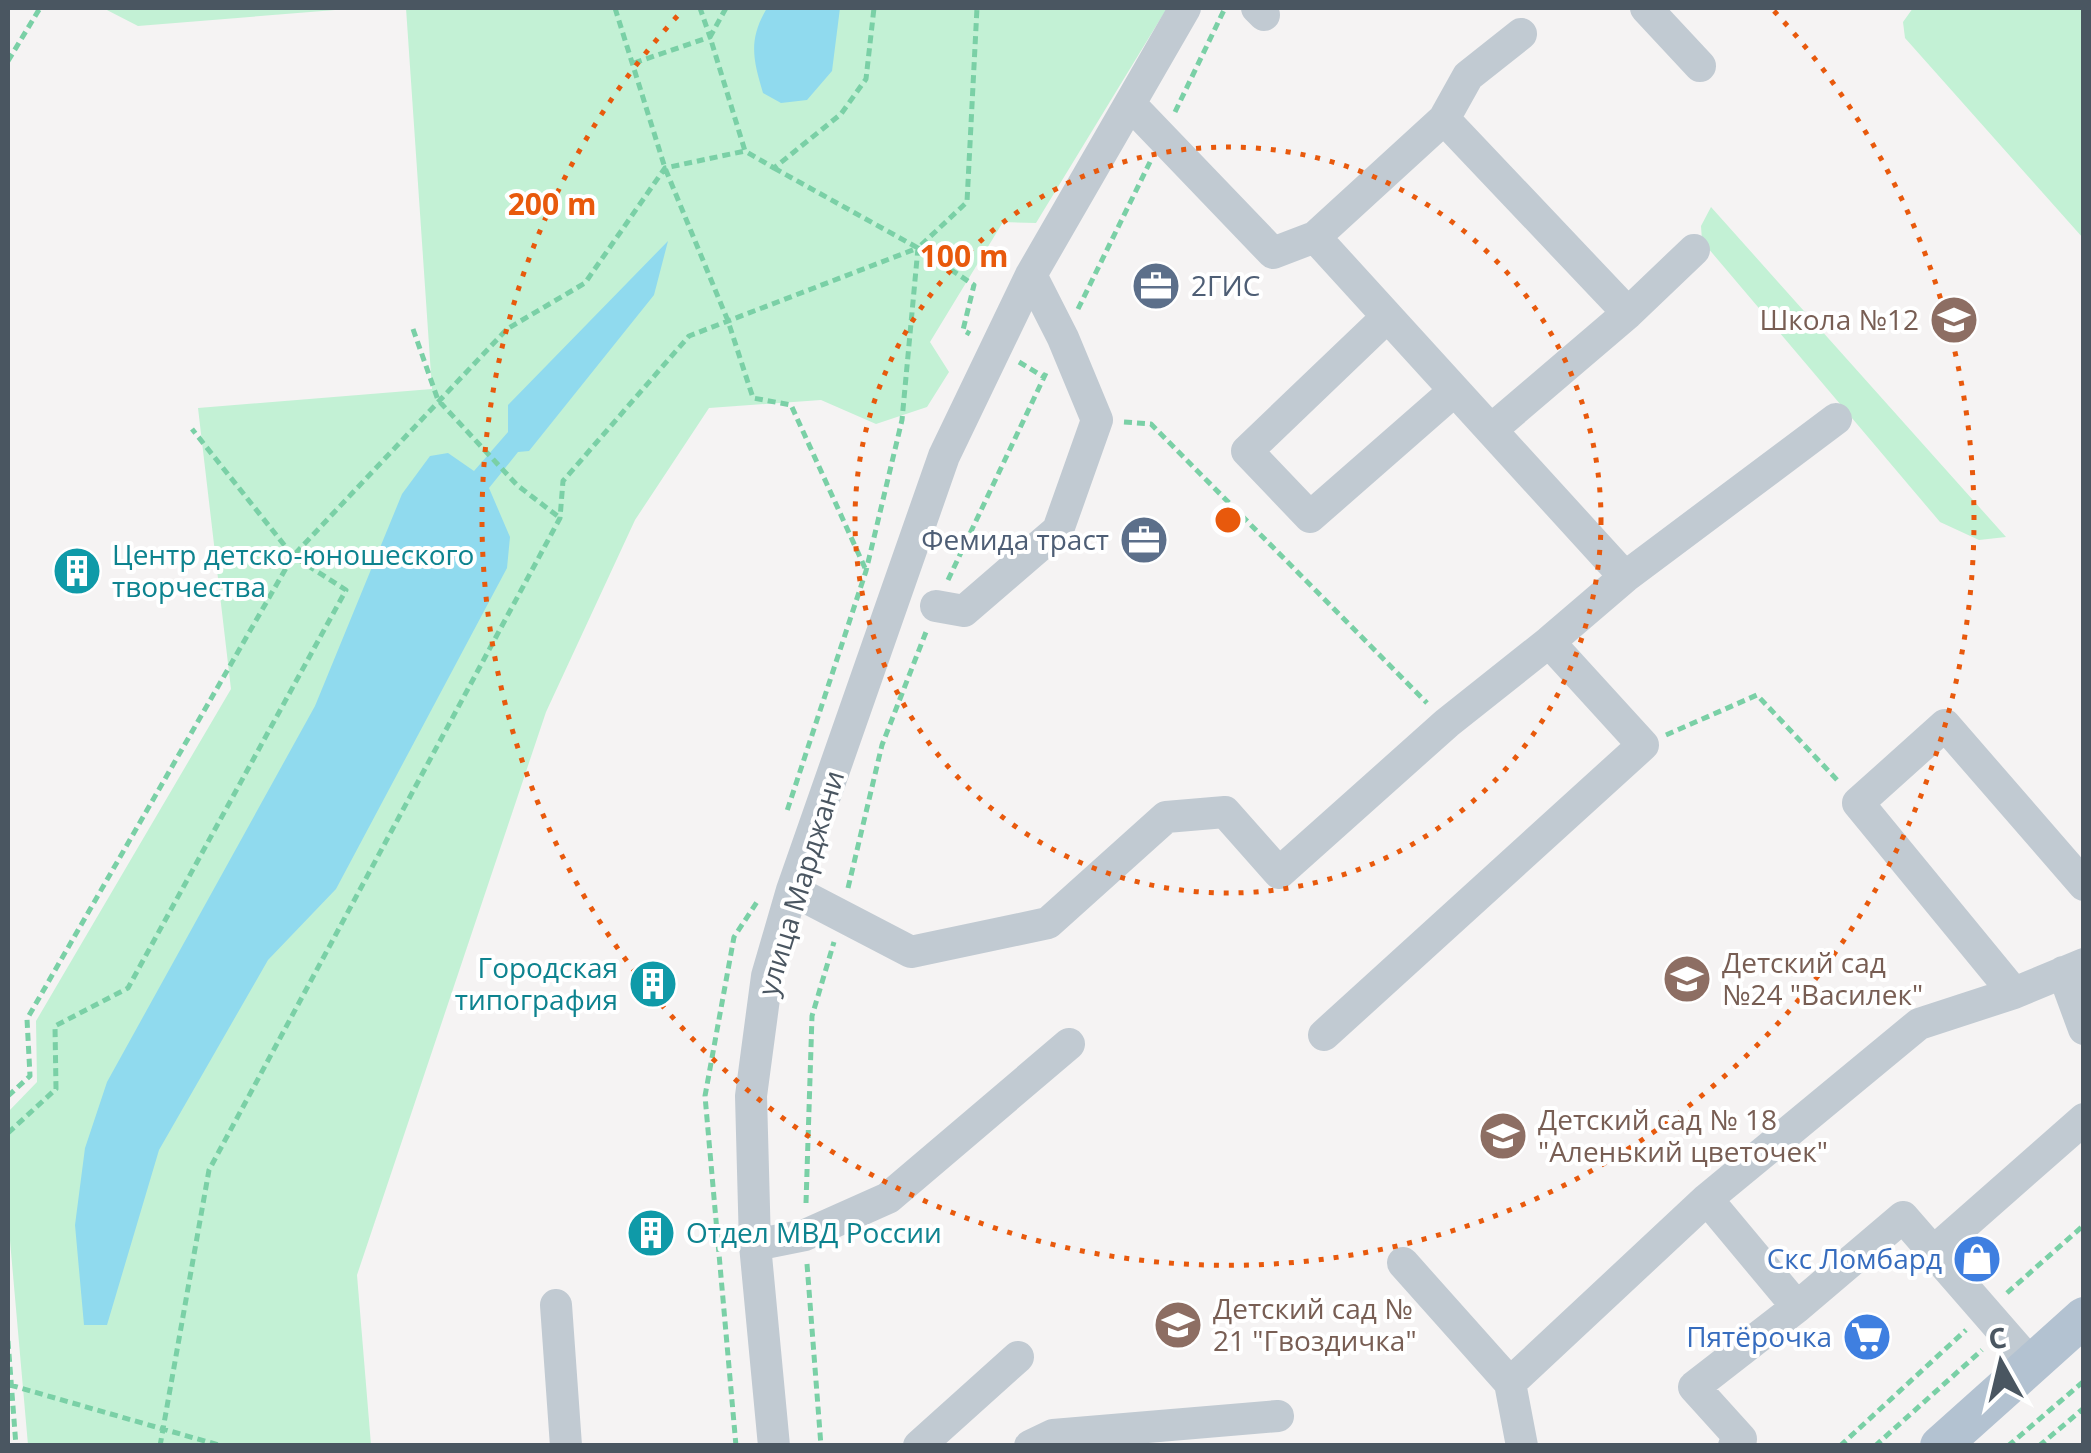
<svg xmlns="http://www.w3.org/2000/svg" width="2091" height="1453" viewBox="0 0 2091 1453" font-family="'Open Sans',sans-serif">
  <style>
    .green { fill: #c3f1d5 }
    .water { fill: #90daee }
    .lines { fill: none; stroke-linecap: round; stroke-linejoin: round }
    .path { stroke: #7ad0a6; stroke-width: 5; stroke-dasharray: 8 5; stroke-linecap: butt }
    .minor { stroke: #c1cad2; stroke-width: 32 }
    .major { stroke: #b3c2d1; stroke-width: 40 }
    .ring { fill: none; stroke: #e8590c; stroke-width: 5; stroke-dasharray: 5 10 }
    .labels { text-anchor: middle; stroke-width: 8; stroke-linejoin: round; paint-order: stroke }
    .service-label { font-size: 28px; fill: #4e5e75; stroke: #fff; text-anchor: start }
    .education-label { font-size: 28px; fill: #785e54; stroke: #fff; text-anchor: start }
    .culture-label { font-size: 28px; fill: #0d838f; stroke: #fff; text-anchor: start }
    .street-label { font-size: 28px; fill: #4a5661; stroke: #fff }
    .shop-label { font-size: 28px; fill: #366cbe; stroke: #fff; text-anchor: end }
    .centre { fill: #e8590c; stroke: #fff; stroke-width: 5 }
    .ring-label { font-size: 30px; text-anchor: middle; font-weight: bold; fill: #e8590c; stroke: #fff; stroke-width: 8; stroke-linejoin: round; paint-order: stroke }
  </style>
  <rect width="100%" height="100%" fill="#f5f3f3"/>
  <!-- green -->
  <path class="green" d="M103,8H360L138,26Z
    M406,8H1167L1036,223L1003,222L930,342L949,372L927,407L876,424L821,400L709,408L635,520L546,712L357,1275L371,1445H28L8,1218V1112L37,1082L36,1021L231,689L198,408L432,389Z
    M1913,8H2083V238L1905,38L1903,22Z
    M1711,207L2006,537L1979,540L1940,522L1702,241L1701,226Z"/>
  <!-- water -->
  <path class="water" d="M767,8H840L832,71L807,100L781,103L763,93C753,59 748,40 767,8Z
    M668,241L654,295L529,451L518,452L489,488L510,537L507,568L336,889L268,960L159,1150L107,1325H84L75,1225L85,1148L107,1082L315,706L402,494L430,456L448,453L474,471L508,432V405Z"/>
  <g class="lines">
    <!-- path -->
    <path class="path" d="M615,8L665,168L728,321L753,398L791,405L865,568
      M726,8L710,37L745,151L774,168L841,114L866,79L874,8
      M8,61L40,8
      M634,63L710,37L700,8
      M1175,112L1225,8
      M774,168L918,248L967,202L977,8
      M918,248L974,285L963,330L970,334
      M1078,309L1150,162
      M413,329L438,400L517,485L560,518
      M1019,362L1044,377
      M1124,422L1151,424L1427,703
      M948,580L1046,373
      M1666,735L1757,695L1839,782
      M848,888L882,745L926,632
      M8,1096L30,1076L27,1019L293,556L507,329L585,283L665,168L745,151
      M8,1133L56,1089L55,1026L128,988L346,590L293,556L192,429
      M806,1203L812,1016L834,942
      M807,1264L821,1446
      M2007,1293L2084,1225
      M8,1341L16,1446
      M10,1385L222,1446
      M160,1446L209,1170L560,518L563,481L689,336L918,248L902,420L866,571L787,811
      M736,1446L705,1096L734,937L757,902
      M1840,1446L1966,1330
      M1875,1446L1982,1350
      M2008,1446L2084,1381
      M2039,1446L2084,1408"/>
    <!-- minor -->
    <path class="minor" d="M1257,8L1264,15
      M1646,8L1700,66
      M1130,104L1273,253L1315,237L1625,577
      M1444,119L1628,313
      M1315,237L1444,119L1468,76L1521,34
      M1386,318L1247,451L1310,517L1454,391
      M1491,430L1628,313L1694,250
      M936,606L964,611L1058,530L1097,420L1063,338L1031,275
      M792,890L911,952L1048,923L1166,817L1225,812L1279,873L1447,723L1549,642L1625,577L1836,419
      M2063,972L2084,1029
      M2014,993L1858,803L1945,725L2084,885
      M1324,1035L1643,745L1549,642
      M1707,1199L1797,1307
      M755,1245L805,1235L888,1198L1069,1044
      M1933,1252L2084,1119
      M1403,1263L1510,1383L1522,1446
      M556,1305L566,1446
      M1510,1383L1707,1199L1919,1024L2014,993L2084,964
      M774,1446L755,1245L751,1096L767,976L792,890L944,456L1031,275L1185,8
      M919,1446L1018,1357
      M1030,1446L1053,1435L1278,1416
      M1734,1446L1741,1439L1694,1387L1797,1307L1903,1217L2031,1364"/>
    <!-- major -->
    <path class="major" d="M1940,1446L2084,1317"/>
  </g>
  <!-- distance rings -->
  <g class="ring">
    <circle cx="1228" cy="520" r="373"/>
    <path d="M1774 11A746 746 0 1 1 682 11"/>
  </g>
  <!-- icons -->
  <defs>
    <g id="office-disc" transform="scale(2.5)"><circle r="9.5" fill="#5c6f8a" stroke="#fff"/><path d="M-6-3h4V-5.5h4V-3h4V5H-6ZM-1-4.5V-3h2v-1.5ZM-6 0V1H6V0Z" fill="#fff"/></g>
    <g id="school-disc" transform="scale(2.5)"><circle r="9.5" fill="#8d6e63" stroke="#fff"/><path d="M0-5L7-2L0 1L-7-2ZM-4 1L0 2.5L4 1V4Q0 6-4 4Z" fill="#fff"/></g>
    <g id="building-disc" transform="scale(2.5)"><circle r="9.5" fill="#0f9aa8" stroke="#fff"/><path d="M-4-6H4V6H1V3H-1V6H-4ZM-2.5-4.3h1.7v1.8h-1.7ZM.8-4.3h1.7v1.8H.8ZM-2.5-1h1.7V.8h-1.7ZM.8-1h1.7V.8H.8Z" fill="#fff"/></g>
    <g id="shop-disc" transform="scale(2.5)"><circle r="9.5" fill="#3f7fe0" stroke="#fff"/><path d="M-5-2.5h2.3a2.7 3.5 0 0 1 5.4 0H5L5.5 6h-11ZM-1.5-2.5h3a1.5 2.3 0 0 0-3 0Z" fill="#fff"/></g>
    <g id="supermarket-disc" transform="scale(2.5)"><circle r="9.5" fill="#3f7fe0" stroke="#fff"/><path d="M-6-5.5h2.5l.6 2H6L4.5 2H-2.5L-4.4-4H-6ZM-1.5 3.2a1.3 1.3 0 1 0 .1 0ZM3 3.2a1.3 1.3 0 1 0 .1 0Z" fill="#fff"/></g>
  </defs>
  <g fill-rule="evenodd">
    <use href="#office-disc" x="1156" y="286"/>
    <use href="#school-disc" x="1954" y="320"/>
    <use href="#office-disc" x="1144" y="540"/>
    <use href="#building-disc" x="77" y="571"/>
    <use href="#school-disc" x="1687" y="979"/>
    <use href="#building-disc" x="653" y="984"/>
    <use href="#school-disc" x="1503" y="1136"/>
    <use href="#building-disc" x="651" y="1233"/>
    <use href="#shop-disc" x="1977" y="1259"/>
    <use href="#school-disc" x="1178" y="1325"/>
    <use href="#supermarket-disc" x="1867" y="1337"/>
  </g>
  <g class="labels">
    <!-- service labels -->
    <g class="service-label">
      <text x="1191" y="296">2ГИС</text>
      <text x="1109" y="550" text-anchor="end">Фемида траст</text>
    </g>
    <!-- education labels -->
    <g class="education-label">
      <text x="1919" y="330" text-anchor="end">Школа №12</text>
      <text x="1722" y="973">Детский сад<tspan x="1722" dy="32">№24 "Василек"</tspan></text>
      <text x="1538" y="1130">Детский сад № 18<tspan x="1538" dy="32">"Аленький цветочек"</tspan></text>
      <text x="1213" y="1319">Детский сад №<tspan x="1213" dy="32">21 "Гвоздичка"</tspan></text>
    </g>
    <!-- culture labels -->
    <g class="culture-label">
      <text x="112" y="565">Центр детско-юношеского<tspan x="112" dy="32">творчества</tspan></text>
      <text x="618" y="978" text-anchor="end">Городская<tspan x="618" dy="32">типография</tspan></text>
      <text x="686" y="1243">Отдел МВД России</text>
    </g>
    <!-- street labels -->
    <g class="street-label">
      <text transform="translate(801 883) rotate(-73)" y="10">улица Марджани</text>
    </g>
    <!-- shop labels -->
    <g class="shop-label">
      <text x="1942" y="1269">Скс Ломбард</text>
      <text x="1832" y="1347">Пятёрочка</text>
    </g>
  </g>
  <circle cx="1228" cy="520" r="15" class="centre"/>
  <g class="ring-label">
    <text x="552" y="215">200 m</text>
    <text x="964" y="267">100 m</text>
  </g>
  <!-- border -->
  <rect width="2091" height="1453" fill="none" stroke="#4a5661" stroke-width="20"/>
  <!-- north arrow -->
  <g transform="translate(2001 1363) rotate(352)" stroke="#ffffff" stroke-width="8" paint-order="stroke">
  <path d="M0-8L18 38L0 25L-18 38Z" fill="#4a5661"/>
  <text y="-15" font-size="28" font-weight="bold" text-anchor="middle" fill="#4a5661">С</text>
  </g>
</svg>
